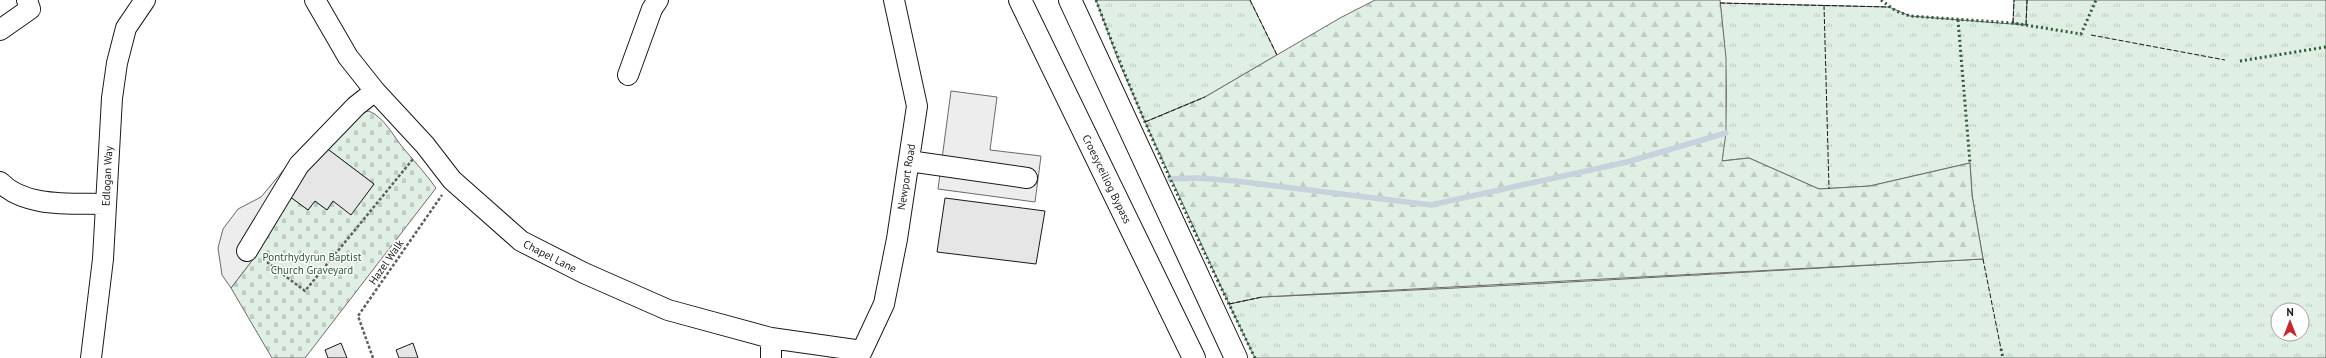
<svg xmlns="http://www.w3.org/2000/svg" width="2326" height="358" viewBox="0 0 2326 358" font-family="'PT Sans',sans-serif">
  <style>
    .grass { fill: url(#grass-tufts); stroke: #6a6a6a; fill-rule: evenodd }
    .forest { fill: url(#forest-firs); stroke: #6a6a6a }
    .cemetery { fill: url(#cemetery-stones); stroke: #6a6a6a }
    .parking { fill: #ededed; stroke: #6a6a6a }
    .lines { fill: none; stroke-linecap: round; stroke-linejoin: round }
    .stream { stroke: #c6d2dc; stroke-width: 5.5 }
    .building { fill: #e6e6e6; stroke: #1a1a1a }
    .minor-casing { stroke: #1a1a1a; stroke-width: 22 }
    .highway-casing { stroke: #1a1a1a; stroke-width: 24 }
    .path { stroke: #5f5f5f; stroke-width: 2.5; stroke-dasharray: 3 2; stroke-linecap: butt }
    .minor { stroke: #fff; stroke-width: 20 }
    .highway { stroke: #fff; stroke-width: 22 }
    .hedge { stroke: #2b5a34; stroke-width: 3; stroke-dasharray: 2 3; stroke-linecap: butt }
    .fence { stroke: #1a1a1a; stroke-width: 1; stroke-dasharray: 5 2; stroke-linecap: butt }
    .labels { text-anchor: middle; stroke-width: 3; stroke-linejoin: round; paint-order: stroke }
    .street-label { font-size: 11px; fill: #1a1a1a; stroke: #fff }
    .park-label { font-size: 11px; fill: #2b5a34; stroke: #fff }
  </style>
  <defs>
    <pattern id="grass-tufts" width="24" height="20" patternUnits="userSpaceOnUse"><rect width="24" height="20" fill="#e0efe3"/><path d="M3 7l-1-3M5 7V3M7 7l1-3M15 17l-1-3M17 17v-4M19 17l1-3" fill="none" stroke="#c0ccc2"/></pattern>
    <pattern id="forest-firs" width="22" height="20" patternUnits="userSpaceOnUse"><rect width="22" height="20" fill="#e0efe3"/><path d="M5 1l3.5 6h-7zM16 11l3.5 6h-7z" fill="#c0ccc2"/></pattern>
    <pattern id="cemetery-stones" width="16" height="16" patternUnits="userSpaceOnUse"><rect width="16" height="16" fill="#e0efe3"/><path d="M2 7V4a2 2 0 0 1 4 0v3zM10 15v-3a2 2 0 0 1 4 0v3z" fill="#c0ccc2"/></pattern>
  </defs>
  <rect width="100%" height="100%" fill="#fff"/>
  <!-- grass -->
  <path class="grass" d="M1096,0H1250L1277,55L1205,97L1145,122L1119,62Z
    M2027,0H2326V358H1255L1229,304L1262,297C1502,287 1743,272 1983,259L1972,195L1970,163L1870,186L1819,189L1749,158L1721,161C1730,108 1726,55 1720,3L1889,7L1910,16L2025,25ZM2278,310H2302V334H2278Z"/>
  <!-- forest -->
  <path class="forest" d="M1375,0H1720L1726,58V133L1722,161L1749,158L1819,189L1870,186L1970,163L1972,195L1983,259L1262,297L1229,304L1145,122L1205,97L1340,18Z
    M2014,0H2027L2026,25L2013,23Z"/>
  <!-- cemetery -->
  <path class="cemetery" d="M369,111C385,118 393,136 404,149C415,162 426,174 436,188L305,358H272L231,288L257,254L289,196L308,210L315,201L327,210L333,201L351,214L374,184L325,147L361,112Z"/>
  <!-- parking -->
  <path class="parking" d="M951,91L997,97L990,150L1041,156L1035,202L938,189Z
    M292,160L308,171L289,196L257,254L231,288L222,275L218,248L223,229L238,209L261,197Z"/>
  <g class="lines">
    <!-- stream -->
    <path class="stream" d="M1170,179L1198,178L1236,181L1431,205L1627,162L1726,133"/>
  </g>
  <!-- building -->
  <path class="building" d="M325,147L374,184L351,215L333,201L327,210L315,201L308,210L289,196Z
    M945,198L1045,211L1036,264L937,252Z
    M341,343L347,358H328L325,350Z
    M413,343L418,358H399L396,350Z"/>
  <g class="lines">
    <!-- minor casing -->
    <g class="minor-casing">
      <path id="minor" d="M315,0L348,57L375,91L425,145L452,180L521,241L584,273L668,310L771,338L862,351
        M0,30L30,9L27,0
        M628,75L652,9L658,0
        M909,161L1027,178
        M0,182C25,208 72,203 105,204
        M247,251L299,165L356,106L375,91
        M771,338V358
        M862,351L884,304L897,239L917,106L894,0
        M91,358L103,259L112,98L117,63L126,28L145,0"/>
    </g>
    <!-- highway casing -->
    <g class="highway-casing">
      <path id="highway" d="M1020,0L1194,358
        M1070,0L1236,358"/>
    </g>
    <!-- path -->
    <path class="path" d="M263,259L305,291L413,159
      M373,358L358,316L442,195"/>
    <!-- minor -->
    <use href="#minor" class="minor"/>
    <!-- highway -->
    <use href="#highway" class="highway"/>
    <!-- hedge -->
    <path class="hedge" d="M1096,0C1141,122 1198,240 1255,358
      M1881,0L1896,11L1910,16L2013,23L2081,34L2096,0
      M1958,20L1970,163
      M2240,61L2326,47
      M2001,349L2003,358"/>
    <!-- fence -->
    <path class="fence" d="M1250,0L1277,55
      M1720,3L1889,7
      M1824,5L1829,189
      M2013,23L2014,0
      M2026,25L2027,0
      M2091,35L2225,60
      M1145,122L1205,97
      M1983,259L2001,349
      M1229,304L1262,297"/>
  </g>
  <g class="labels">
    <!-- street labels -->
    <g class="street-label">
      <text transform="translate(107 176) rotate(-87)" y="4">Edlogan Way</text>
      <text transform="translate(906 177) rotate(-81)" y="4">Newport Road</text>
      <text transform="translate(1107 179) rotate(64)" y="4">Croesyceiliog Bypass</text>
      <text transform="translate(550 256) rotate(27)" y="4">Chapel Lane</text>
      <text transform="translate(386 262) rotate(-55)" y="4">Hazel Walk</text>
    </g>
    <!-- park labels -->
    <g class="park-label">
      <text x="312" y="261">Pontrhydyrun Baptist<tspan x="312" dy="13">Church Graveyard</tspan></text>
    </g>
  </g>
  <!-- north arrow -->
  <g transform="translate(2290 322)"><circle r="19" fill="#ffffff" stroke="#a3a3a3"/>
  <path d="M0-3L7 15L0 10L-7 15Z" fill="#c62828"/>
  <text y="-6" font-size="11" font-weight="bold" text-anchor="middle" fill="#1a1a1a">N</text>
  </g>
</svg>
